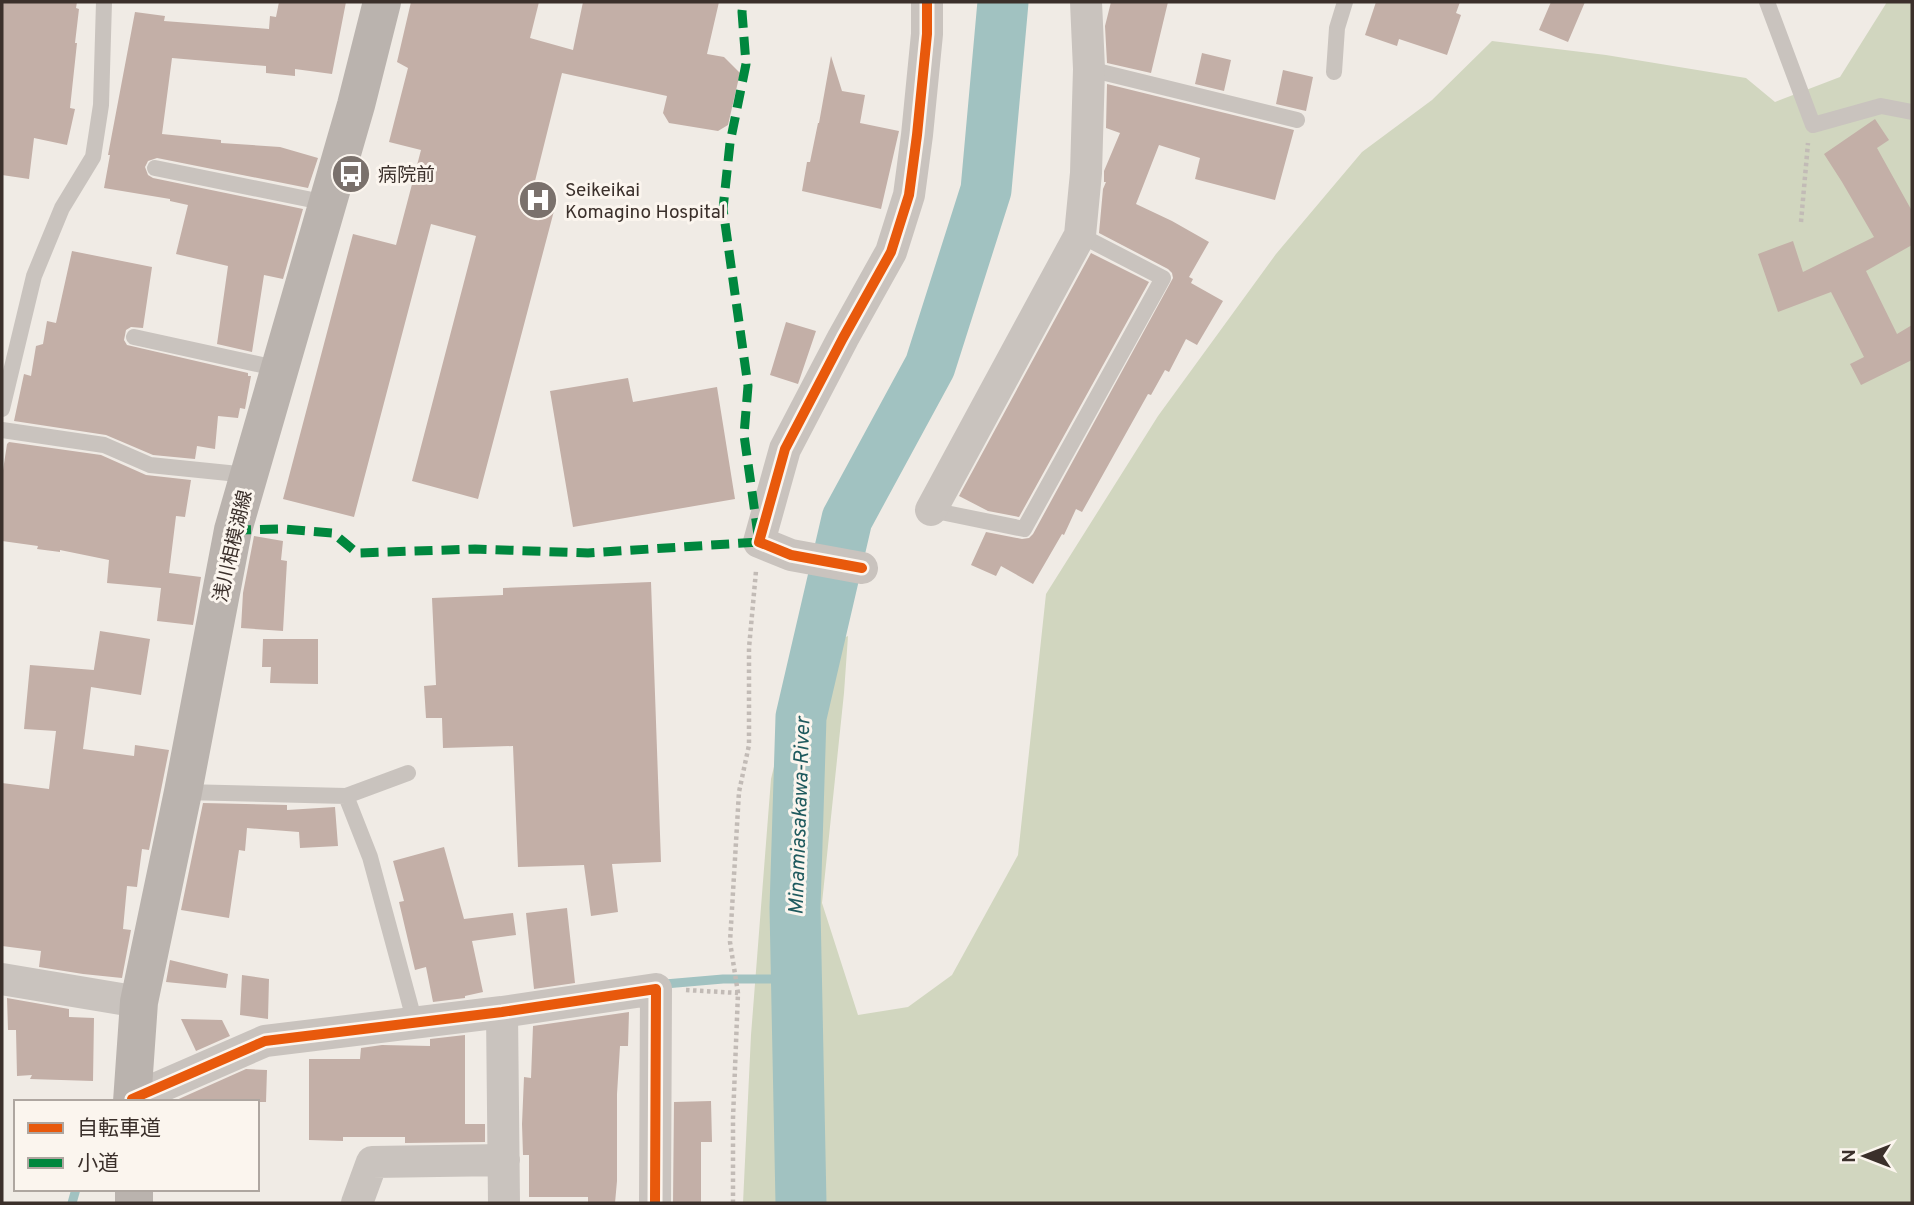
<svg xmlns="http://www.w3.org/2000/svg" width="1914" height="1205" viewBox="0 0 1914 1205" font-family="Overpass,'Noto Sans JP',sans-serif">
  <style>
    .green { fill: #d1d6bf }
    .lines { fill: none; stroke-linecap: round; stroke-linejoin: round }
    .stream { stroke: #a1c2c1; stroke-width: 9 }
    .river { stroke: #a1c2c1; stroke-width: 51 }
    .building { fill: #c3afa7 }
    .path { stroke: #c2bbb6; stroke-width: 4.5; stroke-dasharray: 3.5 3.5; stroke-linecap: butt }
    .service { stroke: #c9c3be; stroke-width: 16 }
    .minor { stroke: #c9c3be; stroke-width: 32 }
    .secondary { stroke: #bab3ae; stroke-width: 38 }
    .quiet { stroke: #00873e; stroke-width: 9; stroke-dasharray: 18 9; stroke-linecap: butt }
    .cycleway-casing { stroke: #fbf5ee; stroke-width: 15 }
    .cycleway { stroke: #e8590c; stroke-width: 10 }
    .labels { text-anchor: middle; stroke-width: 6; stroke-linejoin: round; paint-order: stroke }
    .poi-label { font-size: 19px; fill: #3b302b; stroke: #fbf5ee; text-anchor: start }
    .street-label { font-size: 19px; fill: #3b302b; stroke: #fbf5ee }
    .water-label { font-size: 21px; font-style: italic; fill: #1f5a5e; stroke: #fbf5ee }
  </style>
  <rect width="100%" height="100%" fill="#f0ebe5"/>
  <!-- green -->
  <path class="green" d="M1887,2H1912V1203H743L751,1035L771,779L801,656L848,636L844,693L822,903L858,1015L908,1007L952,975L1018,855L1046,594L1158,416L1276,254L1362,152L1432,100L1492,41L1606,55L1746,78L1775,102L1840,77Z"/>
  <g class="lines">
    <!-- stream -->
    <path class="stream" d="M665,984L723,979H796
      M72,1203L76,1189"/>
    <!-- river -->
    <path class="river" d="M801,1203L795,908L801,717L847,519L930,366L986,190L1003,2"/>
  </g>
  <!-- building -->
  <path class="building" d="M2,2H77L76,8L79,9L75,43H77L70,108L75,109L67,145L34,138L29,179L2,175Z
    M279,2H346L332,74L295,69V76L266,73V66L172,58L162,134L221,140V143L280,147L318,158L308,188L157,158L148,161L145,167L148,175L153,178L303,209L283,279L264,275L252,352L217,344L228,266L176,254L188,205L170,201V199L104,188L110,155H108L135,12L165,16L164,21L269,29L270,16L276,17Z
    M411,2H539L530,38L573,50L583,2H719L707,54L724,57L740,73L728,125L718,131L669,123L663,113L667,96L562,73L530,201L555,207L478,499L412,481L476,236L431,224L354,517L283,499L353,234L396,245L421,150L389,142L408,68L397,62Z
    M1111,2H1168L1151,73L1107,63L1105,26Z
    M1376,2H1460L1456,13L1461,15L1447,55L1399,39L1397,46L1365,35Z
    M1551,2H1585L1568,42L1539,30Z
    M1202,53L1231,60L1224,91L1195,84Z
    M831,56L842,91L865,95L860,123L899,131L881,209L802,191L807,162H810L818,123H819Z
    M1283,70L1313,77L1306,111L1276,104Z
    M1107,84L1294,130L1275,200L1195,179L1200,158L1159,145L1136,204L1172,221L1209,242L1189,277L1193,279L1191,283L1223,301L1197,345L1186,339L1169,372L1165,370L1151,395L1148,394L1082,512L1076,509L1064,535L1062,534L1033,584L1001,566L996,576L971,565L986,532L1022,539L1029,538L1033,534L1173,278L1172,273L1168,269L1099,233L1103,189L1106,182H1104V171L1120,133L1106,128Z
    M1875,119L1889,140L1877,148L1912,211V245L1866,271L1897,334L1912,325V360L1861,385L1850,364L1864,357L1831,292L1778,312L1758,254L1793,241L1803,272L1874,237L1842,182L1824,154Z
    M72,251L152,267L143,328L131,327L126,330L124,340L127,345L248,373V376H251L245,409L240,408L238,418L218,416L215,449L197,446L195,459L153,455L106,435L14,421L24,374L31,376L36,346L43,344L47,321L56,323Z
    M1091,253L1149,282L1019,517L988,511L959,496Z
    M786,322L816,331L798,384L770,375Z
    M628,378L633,402L717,387L735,499L573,527L550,391Z
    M9,442L101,455L146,475L191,480L185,517L176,516L169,573L201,577L193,625L157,621L161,588L107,583L109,560L60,550V552L37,549L38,546L2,541V477L7,444Z
    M254,536L283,541L281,560L287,561L283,631L241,628L243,593Z
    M651,582L661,862L612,864L618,912L591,916L584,865L518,867L513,746L443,748L442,718H426L424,686L436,685L432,598L503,595V588Z
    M100,631L150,639L141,695L91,687L83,749L134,756L135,745L169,750L149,850L142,849L137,887L127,886L123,929L131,930L122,978L83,974L39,967L41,951L2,946V783L49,789L56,731L24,729L30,665L94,670L93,675Z
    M263,639H318V684L270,683L271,667H262Z
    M203,803L287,805V810L335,807L338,846L300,848L299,832L247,828L245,851L239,850L229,918L181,910Z
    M444,847L464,919L513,913L516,935L472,941L483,992L465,996V998L433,1002L426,967L415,970L399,902L404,901L393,861Z
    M567,908L575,983L534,989L526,913Z
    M170,960L228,974L226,988L166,982Z
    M242,975L269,979L268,1019L240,1015Z
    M7,998L69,1009V1017L94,1018L93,1081L30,1079L32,1075L17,1076L16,1030H8Z
    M629,1012L628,1046H620L617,1094V1181L615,1203H588V1197H529V1155H523L522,1124L524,1077L531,1078L533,1026Z
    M181,1019L222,1020L230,1036L196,1051Z
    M465,1035V1124H485V1142L405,1143V1137H343V1141L309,1140V1059H360L361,1048L382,1045L430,1046V1039Z
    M246,1069L267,1070L266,1102H172Z
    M711,1101L712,1142H701V1203H673L674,1102Z"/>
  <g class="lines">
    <!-- path -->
    <path class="path" d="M1801,222L1808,143
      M686,990L738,993
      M733,1203V1118L738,993L730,942L739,792L749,745V648L756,571"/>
    <!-- service -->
    <path class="service" d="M1767,2L1813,125L1881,106L1912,112
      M1089,69L1297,120
      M1334,72L1337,28L1345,2
      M155,168L327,203
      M134,337L280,369
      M2,409L34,276L62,208L93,157L101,105L104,2
      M2,430L104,445L150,465L248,475
      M931,510L1024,529L1163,278L1080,235
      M183,792L346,796L408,773
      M346,796L370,857L415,1023"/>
    <!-- minor -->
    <path class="minor" d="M931,510L1080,235L1086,173L1089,69L1086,2
      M862,568L791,555L759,542L785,449L843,338L891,252L909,195L917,135L927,34V2
      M2,979L139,1002
      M502,1012L504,1203
      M132,1099L265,1041L502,1012L656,989L655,1203
      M357,1203L372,1162L504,1160"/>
    <!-- secondary -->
    <path class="secondary" d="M132,1102L139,1002L183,792L233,530L356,105L382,2
      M134,1189V1203"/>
    <!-- quiet -->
    <path class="quiet" d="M233,530L284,529L333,533L357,553L475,549L588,553L759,542L744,435L748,386L723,209L730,143L746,64L742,12L743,2"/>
    <!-- cycleway casing -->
    <g class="cycleway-casing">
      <path id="cycleway" d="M862,568L791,555L759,542L785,449L843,338L891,252L909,195L917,135L927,34V2
        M132,1099L265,1041L502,1012L656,989L655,1203"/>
    </g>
    <!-- cycleway -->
    <use href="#cycleway" class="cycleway"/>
  </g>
  <!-- icons -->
  <defs>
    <g id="bus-disc" transform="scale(2.0125)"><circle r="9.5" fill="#7a716c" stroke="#fbf5ee"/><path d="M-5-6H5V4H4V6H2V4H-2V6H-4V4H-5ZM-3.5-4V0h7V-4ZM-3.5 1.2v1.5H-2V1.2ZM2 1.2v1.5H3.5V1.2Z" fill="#fff"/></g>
    <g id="hospital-disc" transform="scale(2.0125)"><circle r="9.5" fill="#7a716c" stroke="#fbf5ee"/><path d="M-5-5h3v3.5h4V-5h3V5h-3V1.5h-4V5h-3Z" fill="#fff"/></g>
  </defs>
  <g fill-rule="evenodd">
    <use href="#bus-disc" x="351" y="174"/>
    <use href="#hospital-disc" x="538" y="200"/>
  </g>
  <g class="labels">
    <!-- poi labels -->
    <g class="poi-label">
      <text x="378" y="181">病院前</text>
      <text x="565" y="196">Seikeikai<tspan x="565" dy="22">Komagino Hospital</tspan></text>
    </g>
    <!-- street labels -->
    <g class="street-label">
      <text transform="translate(232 546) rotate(-77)" y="7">浅川相模湖線</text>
    </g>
    <!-- water labels -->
    <g class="water-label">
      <text transform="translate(799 816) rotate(-88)" y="7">Minamiasakawa-River</text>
    </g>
  </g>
  <!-- border -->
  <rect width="1914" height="1205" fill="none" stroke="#3b302b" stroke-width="7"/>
  <!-- legend -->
  <rect x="14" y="1100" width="245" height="91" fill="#fbf5ee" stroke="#aea6a0" stroke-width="2"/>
  <rect x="28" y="1123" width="35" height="10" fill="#e8590c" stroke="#aea6a0" stroke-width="2"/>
  <text x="77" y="1135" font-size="21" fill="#3b302b">自転車道</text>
  <rect x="28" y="1158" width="35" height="10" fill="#00873e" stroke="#aea6a0" stroke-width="2"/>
  <text x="77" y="1170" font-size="21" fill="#3b302b">小道</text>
  <!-- north arrow -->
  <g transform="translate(1865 1156) rotate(270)" stroke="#fbf5ee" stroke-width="5" paint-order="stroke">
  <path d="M0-5L12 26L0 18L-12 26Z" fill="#3b302b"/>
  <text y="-10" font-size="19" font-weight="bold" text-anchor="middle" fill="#3b302b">N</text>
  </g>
</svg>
